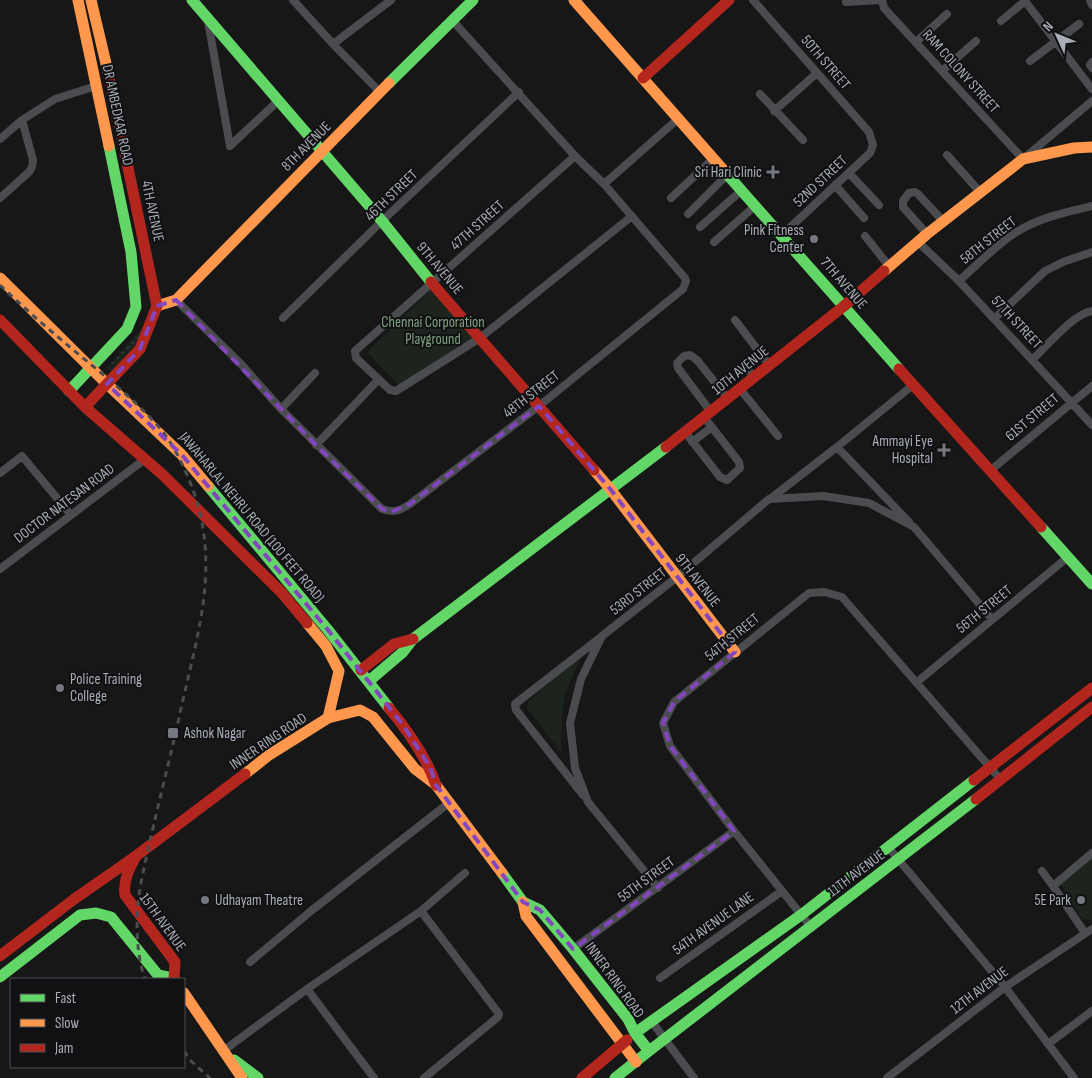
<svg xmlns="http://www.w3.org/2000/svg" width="1092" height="1078" viewBox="0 0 1092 1078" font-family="'Sofia Sans Condensed',sans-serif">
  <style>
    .grass { fill: url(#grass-dots) }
    .green { fill: #1d241e }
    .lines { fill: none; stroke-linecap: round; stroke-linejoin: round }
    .street { stroke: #4b4c50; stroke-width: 8 }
    .fast { stroke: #63d668; stroke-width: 11 }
    .slow { stroke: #ff974d; stroke-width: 11 }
    .jam { stroke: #b3261e; stroke-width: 11 }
    .rail { stroke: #4b4c4f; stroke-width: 3; stroke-dasharray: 6 5; stroke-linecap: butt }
    .marked { fill: none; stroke: #8446be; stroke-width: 4; stroke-dasharray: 10 6; stroke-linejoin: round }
    .poi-dot { fill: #757880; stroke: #111113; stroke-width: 2 }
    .labels { text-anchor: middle; stroke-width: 4; stroke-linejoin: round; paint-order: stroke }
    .street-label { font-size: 15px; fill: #a8adb8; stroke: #111113 }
    .poi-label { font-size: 15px; fill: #a8adb8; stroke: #111113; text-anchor: end }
    .park-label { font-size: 15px; fill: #7fa381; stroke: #111113 }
  </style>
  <defs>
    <pattern id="grass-dots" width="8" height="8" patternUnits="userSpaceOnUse" patternTransform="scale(1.25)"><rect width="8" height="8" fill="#1d241e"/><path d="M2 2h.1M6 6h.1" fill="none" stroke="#3b413d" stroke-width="1.8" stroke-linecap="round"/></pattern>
  </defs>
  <rect width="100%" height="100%" fill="#171717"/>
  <!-- grass -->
  <path class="grass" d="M147,323L144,342L110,372L108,367Z"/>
  <!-- green -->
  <path class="green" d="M435,286L476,335L404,391L367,352Z
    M581,657L564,696L561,738L562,754L527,708L529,700Z
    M1092,854V920L1082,919L1059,882Z"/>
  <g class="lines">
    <!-- street -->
    <path class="street" d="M293,0L333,44L380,92
      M753,0L869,132L873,145L870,153L782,235
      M882,0L884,8L1023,159L1092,101
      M1090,0L1092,5
      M846,2L881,0
      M208,21L230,146L279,100
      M1001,21L1025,1L1092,89
      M916,42L947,14
      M333,44L391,0
      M1030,61L1079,24
      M1092,62L1090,65L1092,68
      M942,71L976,41
      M760,94L803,140
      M774,111L817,73
      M0,139L22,120L55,99L96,86
      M947,155L980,192
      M575,156L355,351L356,358L390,390L396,391L480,338L632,216
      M849,173L879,205
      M604,184L679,118
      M835,185L864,218
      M0,198L29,172L32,167L33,160L22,120
      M671,198L714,158
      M688,214L728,174
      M700,227L742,190
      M927,234L903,207V201L909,193L915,192L918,194L943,221
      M865,236L889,266
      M714,242L755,206
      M918,242L959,281L1092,425
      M959,281C977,265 995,246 1015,233C1038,218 1066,212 1092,206
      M176,300L240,363L281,409L382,509C394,513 399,511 410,504L539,406L683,289L686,281L685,278L604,184L575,156L452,20
      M283,318L382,221L519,92
      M994,319L1045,271L1063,262L1092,252
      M735,320L770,366
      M1033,359C1047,346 1073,314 1092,311
      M754,378L747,368L762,355
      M740,389L778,436
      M281,409L315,373
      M711,412L678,368L677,363L684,356L690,355L697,360L728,399
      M685,432L720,477L727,480L740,468L739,462L704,417
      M692,442L712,427
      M316,445L378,380
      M837,447L913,385
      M991,470L1092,386
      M0,473L22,456L71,515
      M770,499L837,447L909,522
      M0,569L145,459
      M917,682L1068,557
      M583,795L516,710L515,704L601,637
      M888,847L1005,987L1074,1078
      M1042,871L1053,886
      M658,888L588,802L575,768L570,723L581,679L602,636L677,577L769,499L823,496L869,503L914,527L992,619
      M421,911L499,1014L498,1017L424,1078
      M811,927L734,831L670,746L663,723L674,702L809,593L824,592L842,597L1001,780
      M1085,933L1053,886L1092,853
      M573,949L734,831
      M250,962L311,911L450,802
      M660,978L782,891
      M307,989L374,1078
      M652,1022L694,1078
      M1048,1044L1092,1011
      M223,1051L307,989L421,911L465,873
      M887,1078L1005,987L1092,929"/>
    <!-- fast -->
    <path class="fast" d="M192,0L382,221L431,282
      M389,83L473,0
      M726,173L899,369
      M69,391L127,329L136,307L131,252L109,146
      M208,486L328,630L389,708
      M1041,527L1092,584
      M369,681L403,652L413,639L666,447
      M502,873L523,902L540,910L573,949L628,1019L635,1033L649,1051L615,1078
      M0,977L80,915L96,913L111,917L158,975L173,978
      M635,1033L801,915L974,780
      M649,1051L976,799
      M234,1060L258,1078"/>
    <!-- slow -->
    <path class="slow" d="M78,0L109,146
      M91,0L108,72
      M574,0L726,173
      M884,271L927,234L1023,159L1074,148L1092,147
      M0,278L107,384L182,455L208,486
      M157,306L176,300L389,83
      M594,470L611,490L735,652
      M307,623L326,646L339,671L328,718
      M245,774L269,755L328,718L360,710L373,717L415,769L436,785L502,873
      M523,902L526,916L636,1062
      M184,993L242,1078"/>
    <!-- jam -->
    <path class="jam" d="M643,78L729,0
      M431,282L594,470
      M0,320L85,407L163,475L282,593L307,623
      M899,369L1041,527
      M85,407L140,349L157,306L108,72
      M666,447L844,306L884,271
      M361,670L394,644L413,639
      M389,708C408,731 426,756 436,785
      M974,780L1092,688
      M976,799L1092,707
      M0,956L73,900L136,856
      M174,979L175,962L125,895C123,880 129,869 136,856L245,774
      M582,1078L627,1040"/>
    <!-- rail -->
    <path class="rail" d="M0,285C23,307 47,328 71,348C101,373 132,397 158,426C172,442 182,462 190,482C221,560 200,625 182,704C169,765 152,826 140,888C136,918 135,951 145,979
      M184,1051L191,1061L210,1078"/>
  </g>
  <!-- marked area -->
  <path class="marked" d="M176,300L316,445L382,509L391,512L410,504L539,406L611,490L735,652L674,702L663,723L670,746L734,831L573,949L540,910L523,902L436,785L430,767L403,725L328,630L182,455L107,384L140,349L157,306Z"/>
  <!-- markers -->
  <g class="poi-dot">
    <path d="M770.5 164.5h5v5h5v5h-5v5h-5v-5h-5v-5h5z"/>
    <circle cx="814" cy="239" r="5"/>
    <path d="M941.5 442.5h5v5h5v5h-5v5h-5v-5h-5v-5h5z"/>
    <circle cx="60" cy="688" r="5"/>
    <rect x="167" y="727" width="12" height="12" rx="2.5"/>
    <circle cx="205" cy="900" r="5"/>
    <circle cx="1081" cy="900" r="5"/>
  </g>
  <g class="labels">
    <!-- street labels -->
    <g class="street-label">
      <text transform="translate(826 62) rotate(49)" y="5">50TH STREET</text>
      <text transform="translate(961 71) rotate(48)" y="5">RAM COLONY STREET</text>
      <text transform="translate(118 115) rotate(78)" y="5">DR AMBEDKAR ROAD</text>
      <text transform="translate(306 146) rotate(-45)" y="5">8TH AVENUE</text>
      <text transform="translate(820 181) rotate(-43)" y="5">52ND STREET</text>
      <text transform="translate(391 195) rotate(-44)" y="5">46TH STREET</text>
      <text transform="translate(153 211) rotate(78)" y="5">4TH AVENUE</text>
      <text transform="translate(477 225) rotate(-42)" y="5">47TH STREET</text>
      <text transform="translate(988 240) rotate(-38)" y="5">58TH STREET</text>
      <text transform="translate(440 268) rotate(50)" y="5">9TH AVENUE</text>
      <text transform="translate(844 283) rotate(49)" y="5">7TH AVENUE</text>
      <text transform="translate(1017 322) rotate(47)" y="5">57TH STREET</text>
      <text transform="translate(740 370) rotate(-39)" y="5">10TH AVENUE</text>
      <text transform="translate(531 394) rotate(-38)" y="5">48TH STREET</text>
      <text transform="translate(1032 417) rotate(-40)" y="5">61ST STREET</text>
      <text transform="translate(64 503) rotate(-37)" y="5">DOCTOR NATESAN ROAD</text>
      <text transform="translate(252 517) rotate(50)" y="5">JAWAHARLAL NEHRU ROAD (100 FEET ROAD)</text>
      <text transform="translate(698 580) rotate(52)" y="5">9TH AVENUE</text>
      <text transform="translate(638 591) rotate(-38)" y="5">53RD STREET</text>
      <text transform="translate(984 609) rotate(-39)" y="5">56TH STREET</text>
      <text transform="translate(732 637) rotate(-39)" y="5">54TH STREET</text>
      <text transform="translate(268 741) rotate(-34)" y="5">INNER RING ROAD</text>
      <text transform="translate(856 873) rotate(-37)" y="5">11TH AVENUE</text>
      <text transform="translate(646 879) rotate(-36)" y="5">55TH STREET</text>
      <text transform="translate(163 922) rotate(54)" y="5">15TH AVENUE</text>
      <text transform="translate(713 923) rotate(-36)" y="5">54TH AVENUE LANE</text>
      <text transform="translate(615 980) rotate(54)" y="5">INNER RING ROAD</text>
      <text transform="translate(979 990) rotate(-37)" y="5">12TH AVENUE</text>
    </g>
    <!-- poi labels -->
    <g class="poi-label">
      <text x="762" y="177">Sri Hari Clinic</text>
      <text x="804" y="235">Pink Fitness<tspan x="804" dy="17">Center</tspan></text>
      <text x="933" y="446">Ammayi Eye<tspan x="933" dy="17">Hospital</tspan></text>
      <text x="70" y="684" text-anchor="start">Police Training<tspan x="70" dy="17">College</tspan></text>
      <text x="184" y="738" text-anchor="start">Ashok Nagar</text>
      <text x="215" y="905" text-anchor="start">Udhayam Theatre</text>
      <text x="1071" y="905">5E Park</text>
    </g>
    <!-- park labels -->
    <g class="park-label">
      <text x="433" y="327">Chennai Corporation<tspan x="433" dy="17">Playground</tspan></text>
    </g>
  </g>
  <!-- legend -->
  <rect x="10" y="978" width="175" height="90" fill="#111113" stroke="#4d4f55"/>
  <rect x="20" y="994" width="25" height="8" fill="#63d668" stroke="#4d4f55"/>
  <text x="55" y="1003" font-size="15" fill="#a8adb8">Fast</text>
  <rect x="20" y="1019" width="25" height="8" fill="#ff974d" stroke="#4d4f55"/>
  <text x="55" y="1028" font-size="15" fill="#a8adb8">Slow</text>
  <rect x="20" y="1044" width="25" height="8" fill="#b3261e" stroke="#4d4f55"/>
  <text x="55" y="1053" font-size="15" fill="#a8adb8">Jam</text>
  <!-- north arrow -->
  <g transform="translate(1057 35) rotate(314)" stroke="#111113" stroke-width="4" paint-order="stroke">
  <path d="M0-4L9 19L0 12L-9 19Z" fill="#a8adb8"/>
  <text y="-8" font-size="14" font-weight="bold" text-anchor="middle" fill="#a8adb8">N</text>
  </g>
</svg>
